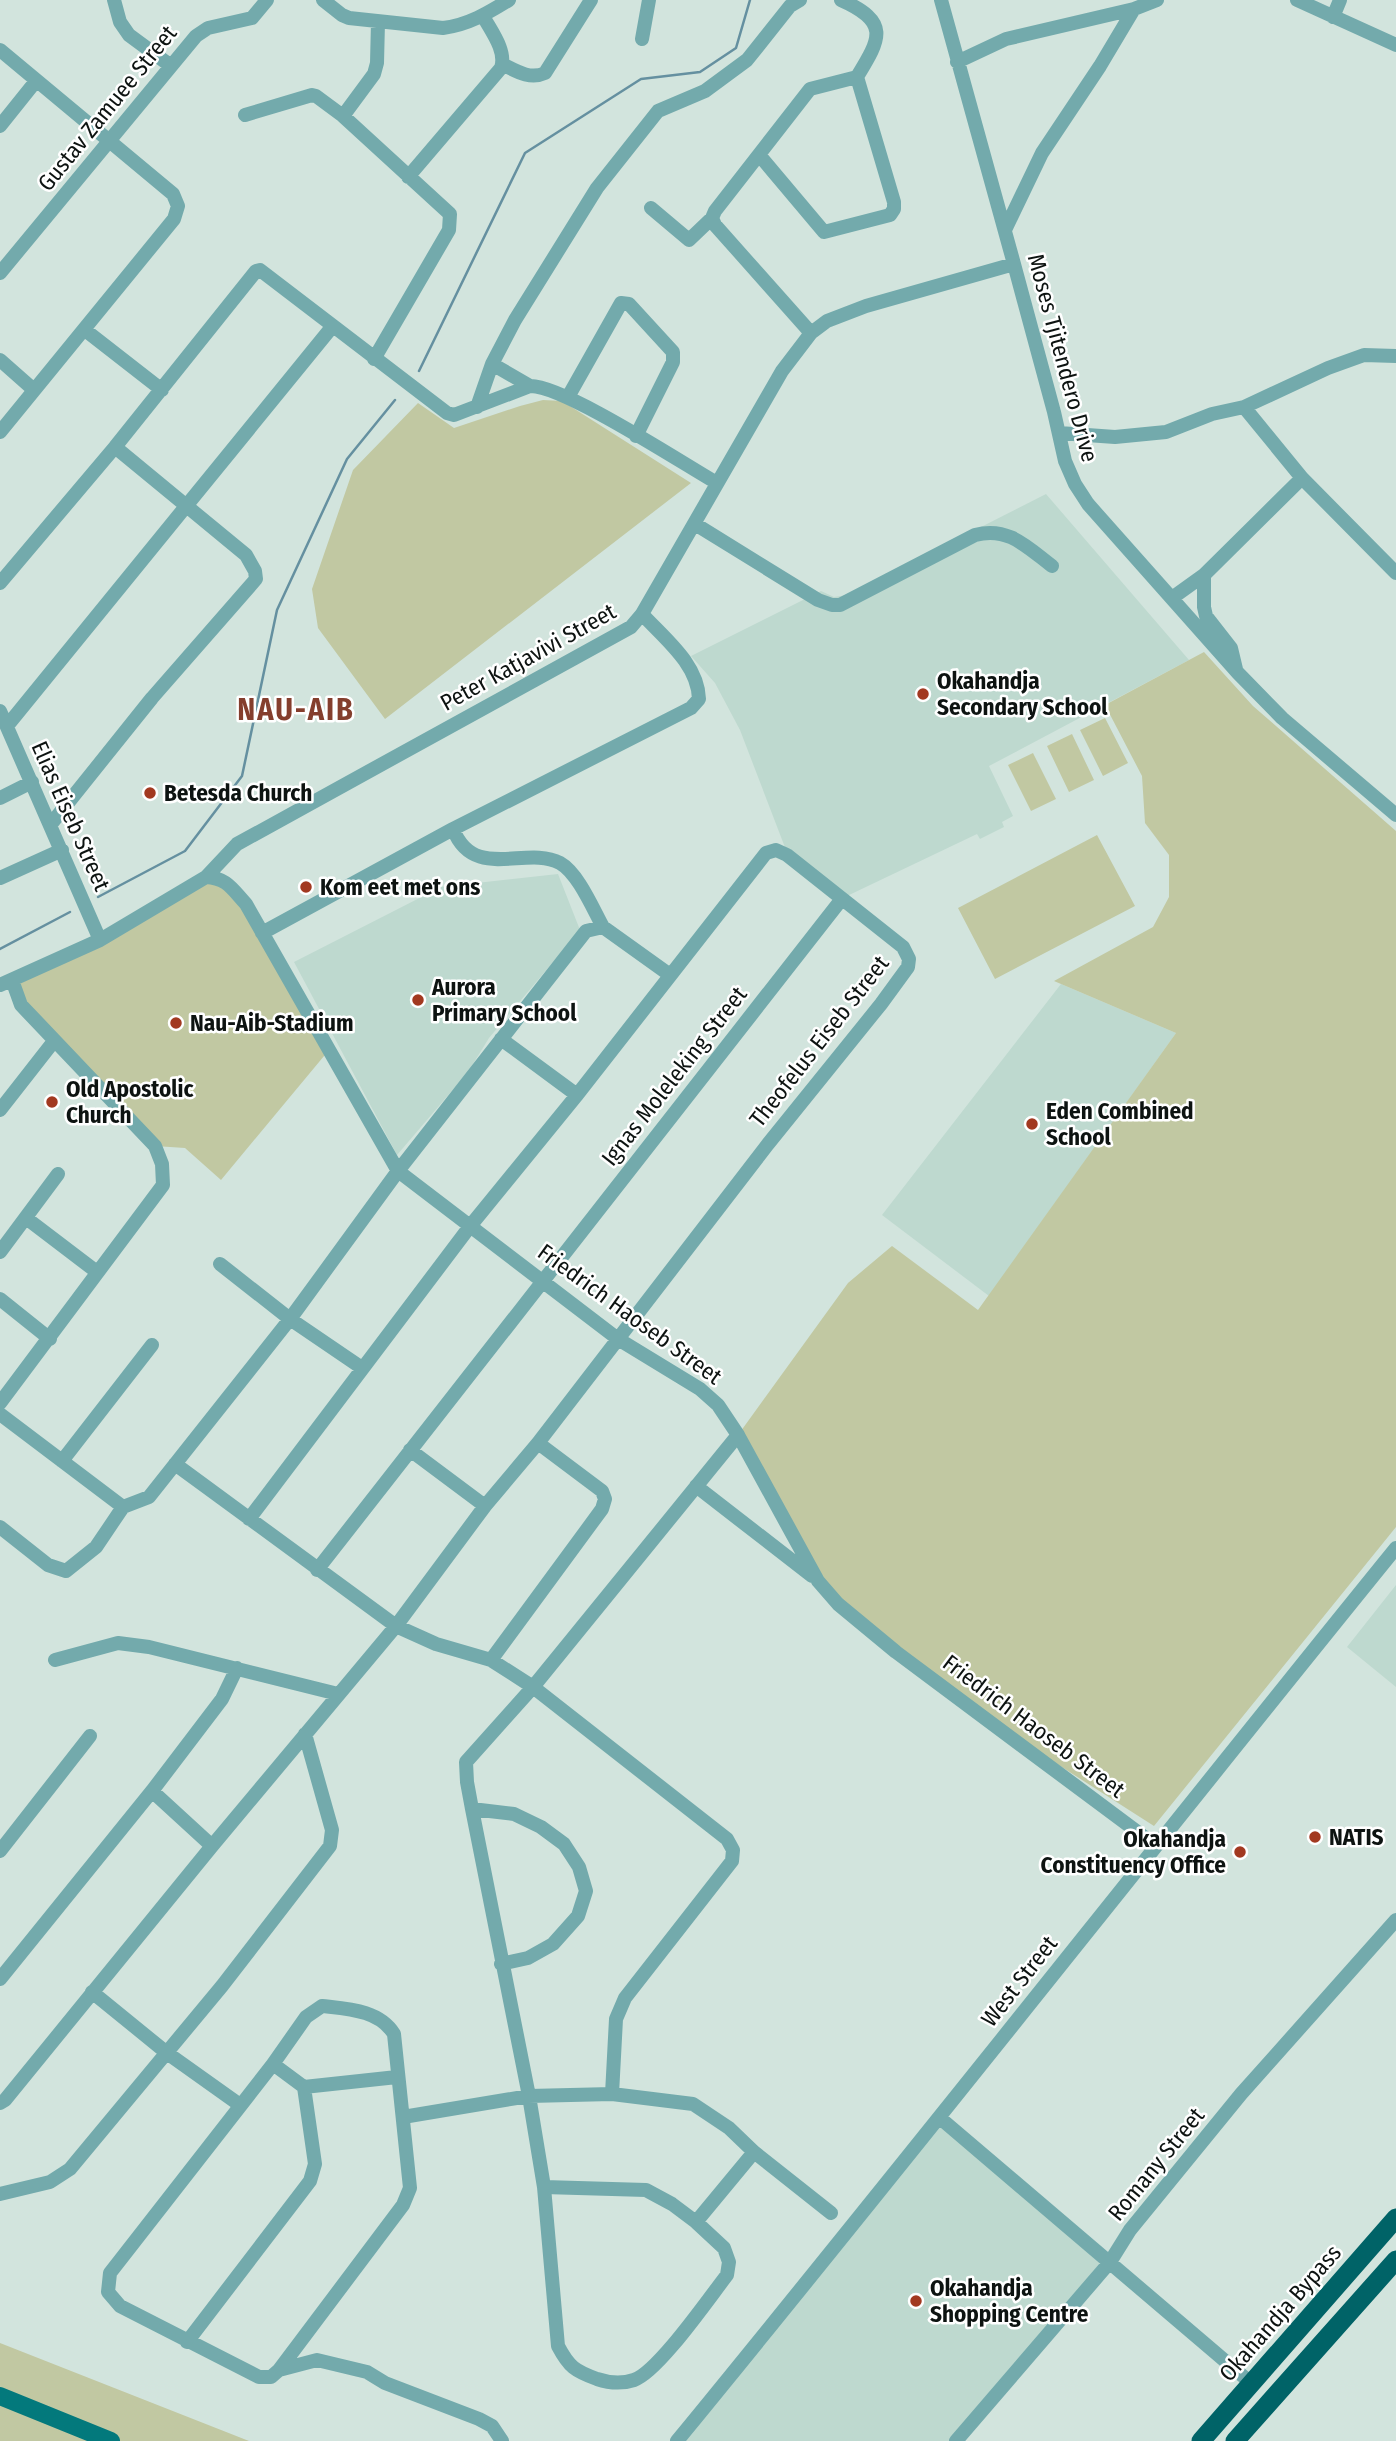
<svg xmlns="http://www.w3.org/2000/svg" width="1396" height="2441" viewBox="0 0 1396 2441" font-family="'Fira Sans Condensed',sans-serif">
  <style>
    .built { fill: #bed9cf }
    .green { fill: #c1c8a2 }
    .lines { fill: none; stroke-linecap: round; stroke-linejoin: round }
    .stream { stroke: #6590a0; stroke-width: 2.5 }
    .minor { stroke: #73aaac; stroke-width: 14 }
    .major { stroke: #03797c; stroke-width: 18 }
    .highway { stroke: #006367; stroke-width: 19 }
    .poi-dot { fill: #a23920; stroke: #fff; stroke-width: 2.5 }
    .labels { text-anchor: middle; stroke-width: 5; stroke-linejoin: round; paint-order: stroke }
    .street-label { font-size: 23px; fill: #0d1311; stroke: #fff }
    .poi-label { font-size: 23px; font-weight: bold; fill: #0d1311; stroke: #fff; text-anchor: start }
    .district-label { font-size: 30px; font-weight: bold; letter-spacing: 2px; fill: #843e2d; stroke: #fff }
  </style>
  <rect width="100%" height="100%" fill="#d2e4dd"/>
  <!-- built -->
  <path class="built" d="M1046,494L1189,660L989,766L1013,816L1002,822L1004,827L980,839L977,834L847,896L786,850L740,730L715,683L691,656L821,591L834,597L847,595Z
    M558,874L580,930L489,1038L468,1072L397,1155L294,962L441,887Z
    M1061,984L1176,1033L989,1296L882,1215Z
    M1396,1585V1687L1347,1647Z
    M940,2118L1105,2257L952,2441H682Z"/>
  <!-- green -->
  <path class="green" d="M543,400L562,401L691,483L385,719L318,628L312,589L353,470L418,403L454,428L520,406Z
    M1204,652L1253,706L1396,831V1527L1154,1826L982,1716L838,1604L738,1435L848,1283L892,1246L978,1310L1176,1033L1054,981L1153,927L1169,897V855L1145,823L1142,776L1105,705Z
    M1105,718L1128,763L1103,776L1080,730Z
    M1072,734L1094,780L1069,792L1047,746Z
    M1033,753L1056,799L1031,811L1008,765Z
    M1097,835L1135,906L995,979L958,908Z
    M206,877L227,882L329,1050L221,1180L185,1148L155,1146L54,1041L12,980Z
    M0,2343L249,2441H0Z"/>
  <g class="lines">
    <!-- stream -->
    <path class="stream" d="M419,371L525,153L641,79L700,72L736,48L750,0
      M98,897L185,851L242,776L277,610L347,459L395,400
      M0,949L70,912"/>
    <!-- minor -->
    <path class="minor" d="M114,0L120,22L129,35L171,66
      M323,0L342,15L349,18L443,28C468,25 488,13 509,0
      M941,0L1014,264L1054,412L1065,461L1075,484L1088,504L1238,673L1282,718L1396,815
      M1297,0L1396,45
      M1333,17L1340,0
      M642,39L649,0
      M0,50L173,194L178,206L174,219L0,432
      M957,62L1006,39L1134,9L1157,0
      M502,64C516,71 530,80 545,73L591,0
      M245,115L312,95L316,96L343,116L450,214L449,230L374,359
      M343,116L374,74L377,63L378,22
      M0,126L36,81
      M760,156L824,232L890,215L894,209V202L857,77
      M408,177L501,68C507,51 491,31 483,16
      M651,208L689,240L712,218
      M1005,230L1042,153L1100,66L1134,9
      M0,273L196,36L208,28L252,18L267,0
      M85,330L162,390
      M811,333L715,225L712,218L715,211L810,89L857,77C880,39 891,22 841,0
      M0,360L34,390
      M492,364L530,386
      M568,397L621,303L629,304L673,352V362L636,436
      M477,407L492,364L515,320L597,188L658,111L705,91L747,60L790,6L800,0
      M1244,407L1302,478L1396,573
      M1059,433L1115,437L1166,432L1212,414L1244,407L1328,368L1364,355L1396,356
      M695,524L818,600L832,605H840L975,535C1008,526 1027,547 1052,566
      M1204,575V607L1206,616L1231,648L1236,669
      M0,583L115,447L256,271L260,270L447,413L454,415L530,386C563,385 682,463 717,483
      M1172,598L1204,575L1302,478
      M0,711L100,940
      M7,726L332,327
      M0,798L32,782
      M51,824L152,698L256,579L255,571L246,555L115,447
      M453,829C474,882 526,845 560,863C578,873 593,909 603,927
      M206,877C227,878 232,889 246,904L398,1171L618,1339L700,1389L718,1405L738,1435L818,1581L838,1604L896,1652L1155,1845
      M0,878L62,850
      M262,933L453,829L691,708L699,699C698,664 665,639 642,614
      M0,985L100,940L206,877L237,844L631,627L642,614L782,371L811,333L827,321L866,306L1014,264
      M501,1039L577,1095
      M0,1110L54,1041
      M26,1218L97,1272
      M0,1252L58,1174
      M220,1264L290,1319L362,1368
      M0,1299L50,1339
      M0,1403L163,1185L162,1164L155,1146L21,1005L12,980
      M0,1414L123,1507
      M410,1450L485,1506
      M62,1461L152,1345
      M175,1464L396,1626L436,1644L491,1660L533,1687L727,1839L733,1850L732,1861L625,1998L616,2019L612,2094
      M696,1486L812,1576
      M0,1527L48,1565L66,1571L96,1547L123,1507L149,1497L290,1319L398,1171L586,931L603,927L670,975
      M317,1570L841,900
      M55,1660L118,1643L149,1647L338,1694
      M491,1660L602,1509L605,1499L602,1491L538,1443
      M152,1791L212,1846
      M472,1809L514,1814L541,1827L564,1844L579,1867L586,1891L578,1916L553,1944L528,1958L501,1964
      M0,1851L90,1736
      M0,1979L152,1791L222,1699L237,1668
      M92,1992L167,2053L240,2105
      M273,2064L306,2017L322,2006C348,2009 379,2010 394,2034L410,2188L403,2205L279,2370L271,2377H259L120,2306L108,2292L110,2273L273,2064L304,2087L397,2077
      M0,2103L5,2100L212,1846L396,1626L485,1506L538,1443L768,1144L881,1004L908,967L909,959L903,947L787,855L776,850L766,853L577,1095L471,1225L249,1519
      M403,2117L529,2096L612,2094L693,2104L729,2128L754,2152L831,2213
      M940,2118L1251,2383
      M544,2187L646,2190L672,2204L696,2222L724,2248L729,2262L727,2275C709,2298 658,2372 634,2380C622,2384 609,2383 597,2379C575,2371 569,2367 558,2346L544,2187L529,2096L472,1809L467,1782L466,1762L533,1687L738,1435
      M0,2194L50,2182L70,2169L222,1986L330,1846L332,1830L305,1734
      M696,2222L754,2152
      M187,2342L310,2181L315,2164L304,2087
      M279,2370L317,2360L367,2372L385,2383L479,2419L492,2426L502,2441
      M677,2441C919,2146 1155,1845 1396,1548
      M956,2441L1110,2262L1130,2230L1241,2094L1396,1920"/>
    <!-- major -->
    <path class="major" d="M0,2396L111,2441"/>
    <!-- highway -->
    <path class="highway" d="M1201,2441L1396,2218
      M1235,2441L1396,2260"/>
  </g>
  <!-- markers -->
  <g class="poi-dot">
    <circle cx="923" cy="694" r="7"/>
    <circle cx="150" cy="793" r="7"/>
    <circle cx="306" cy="887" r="7"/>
    <circle cx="418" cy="1000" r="7"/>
    <circle cx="176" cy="1023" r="7"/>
    <circle cx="52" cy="1102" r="7"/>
    <circle cx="1032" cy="1124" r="7"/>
    <circle cx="1315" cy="1837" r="7"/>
    <circle cx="1240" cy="1852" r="7"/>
    <circle cx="916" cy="2301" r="7"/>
  </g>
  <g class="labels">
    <!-- street labels -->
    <g class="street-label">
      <text transform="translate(107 108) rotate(-51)" y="8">Gustav Zamuee Street</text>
      <text transform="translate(1063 358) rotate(75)" y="8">Moses Tjitendero Drive</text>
      <text transform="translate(528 657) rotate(-29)" y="8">Peter Katjavivi Street</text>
      <text transform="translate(71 816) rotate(66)" y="8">Elias Eiseb Street</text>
      <text transform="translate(819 1041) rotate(-52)" y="8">Theofelus Eiseb Street</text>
      <text transform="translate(674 1076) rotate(-52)" y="8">Ignas Moleleking Street</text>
      <text transform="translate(630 1314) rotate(36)" y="8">Friedrich Haoseb Street</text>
      <text transform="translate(1034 1726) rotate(37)" y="8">Friedrich Haoseb Street</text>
      <text transform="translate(1019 1981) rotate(-52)" y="8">West Street</text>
      <text transform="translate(1156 2164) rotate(-51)" y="8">Romany Street</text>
      <text transform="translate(1280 2313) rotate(-49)" y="8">Okahandja Bypass</text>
    </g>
    <!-- poi labels -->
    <g class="poi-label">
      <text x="937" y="689">Okahandja<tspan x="937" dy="26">Secondary School</tspan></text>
      <text x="164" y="801">Betesda Church</text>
      <text x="320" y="895">Kom eet met ons</text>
      <text x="432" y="995">Aurora<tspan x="432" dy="26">Primary School</tspan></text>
      <text x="190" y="1031">Nau-Aib-Stadium</text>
      <text x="66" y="1097">Old Apostolic<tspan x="66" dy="26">Church</tspan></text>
      <text x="1046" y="1119">Eden Combined<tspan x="1046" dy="26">School</tspan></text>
      <text x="1329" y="1845">NATIS</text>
      <text x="1226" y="1847" text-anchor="end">Okahandja<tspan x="1226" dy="26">Constituency Office</tspan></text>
      <text x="930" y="2296">Okahandja<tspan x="930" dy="26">Shopping Centre</tspan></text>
    </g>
    <!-- district labels -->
    <g class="district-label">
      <text x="296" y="720">NAU-AIB</text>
    </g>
  </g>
</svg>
